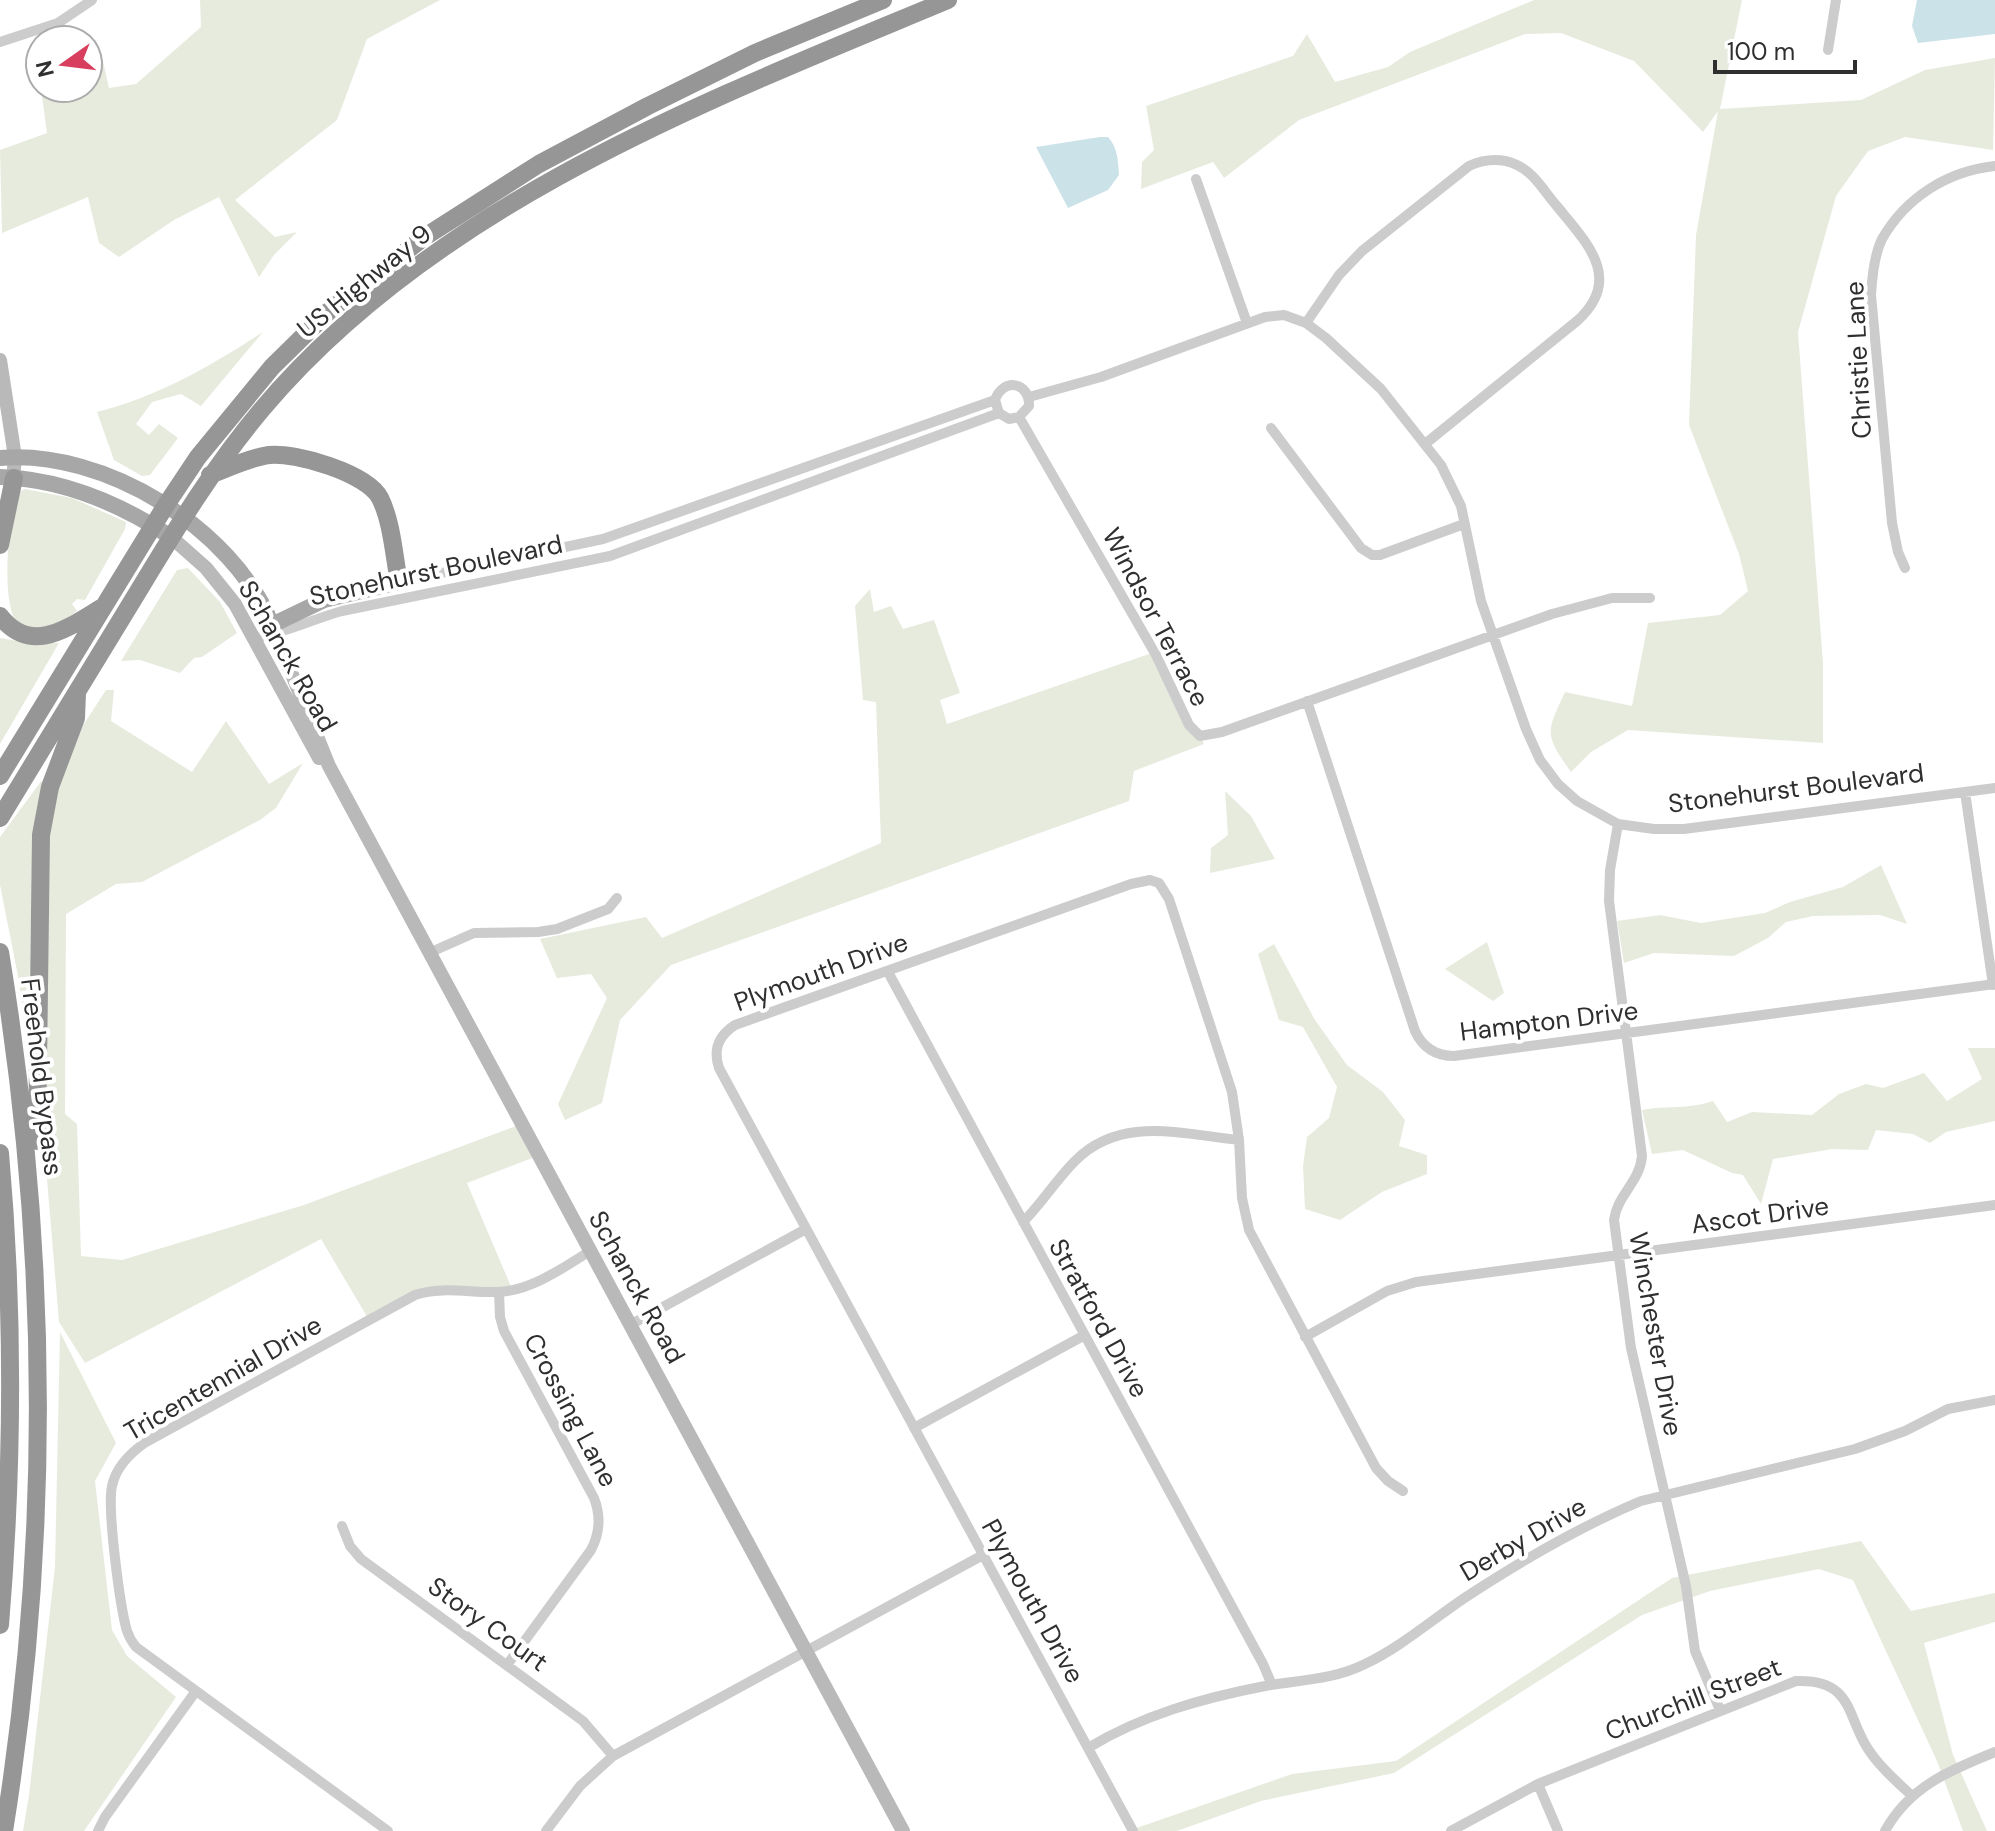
<svg xmlns="http://www.w3.org/2000/svg" width="1995" height="1831" viewBox="0 0 1995 1831" font-family="'DM Sans',sans-serif">
  <style>
    .green { fill: #e7ebde }
    .water { fill: #cbe2e9 }
    .lines { fill: none; stroke-linecap: round; stroke-linejoin: round }
    .street { stroke: #ccc; stroke-width: 10 }
    .secondary { stroke: #b9b9b9; stroke-width: 14 }
    .primary { stroke: #a7a7a7; stroke-width: 16 }
    .highway { stroke: #969696; stroke-width: 18 }
    .labels { text-anchor: middle; stroke-width: 8; stroke-linejoin: round; paint-order: stroke }
    .street-label { font-size: 26px; fill: #2f2f2f; stroke: #fff }
  </style>
  <rect width="100%" height="100%" fill="#fff"/>
  <!-- green -->
  <path class="green" d="M200,0H440L367,39L337,120L235,200L275,237L297,232L274,255L259,277L219,197L174,220L119,257L99,243L88,197L2,233L0,150L47,133L41,89L88,88V65L102,57L109,88L136,84L201,27Z
    M1534,0H1742L1720,109L1861,100L1925,70L1995,58L1993,150L1905,137L1868,151L1836,196L1798,332L1823,663V743L1628,730L1591,752L1571,772C1544,734 1546,733 1565,692L1632,706L1648,623L1720,615L1748,591L1739,554L1689,425L1696,235L1718,111L1703,132L1634,61L1561,33L1525,34L1299,120L1224,178L1213,162L1141,189L1142,162L1154,150L1146,106L1293,56L1307,34L1335,82L1388,67L1410,52Z
    M263,332L201,406L181,394L152,402L136,424L149,435L159,424L178,438L150,475L142,476L114,460L97,412C157,397 211,366 263,332Z
    M25,489L72,498L126,522L125,529L85,600L77,599L72,604L77,611C58,625 44,636 21,627C0,613 8,530 14,500L19,492Z
    M188,568L220,602L237,633L202,657L194,658L180,673L140,660L121,661L177,570Z
    M870,589L874,612L891,606L903,629L934,620L960,693L940,700L947,724L1155,652L1204,744L1134,771L1129,801L671,965L620,1020L602,1103L565,1120L558,1104L607,998L591,974L557,978L540,939L646,917L662,938L881,843L876,702L863,700L855,606Z
    M0,638L23,642L59,643L0,744Z
    M106,690H114L111,721L192,772L226,721L269,784L303,763L276,808L260,820L142,882L116,884L66,914L65,1114L77,1124L81,1256L122,1260L304,1205L519,1125L535,1157L467,1183L512,1289L429,1291L369,1320L321,1239L85,1363L59,1322L44,1143L48,814L69,747Z
    M42,780L32,872L28,1047L18,976L0,885V837Z
    M1225,791L1251,816L1275,859L1210,873L1211,848L1228,835Z
    M1881,865L1907,924L1880,915L1813,916L1786,922L1768,938L1734,956L1654,953L1624,963L1617,921L1660,915L1701,923L1765,913L1790,902L1843,887Z
    M1487,942L1504,993L1493,1001L1445,969Z
    M1274,944L1315,1020L1347,1065L1383,1092L1405,1120L1399,1146L1427,1155V1174L1382,1192L1340,1220L1305,1209L1303,1166L1307,1137L1329,1118L1337,1087L1303,1027L1279,1020L1258,954Z
    M1968,1048H1995V1121L1946,1132L1930,1143L1913,1134L1876,1130L1868,1150L1832,1149L1773,1159L1761,1204L1743,1175L1732,1173L1683,1150L1652,1154L1642,1110C1669,1105 1686,1110 1713,1101L1727,1122L1752,1112L1812,1115L1839,1094L1866,1084L1883,1088L1924,1073L1947,1101L1982,1079Z
    M60,1332L116,1443L95,1481L112,1630L127,1656L176,1697L84,1831H23L29,1795L55,1567Z
    M1861,1541L1911,1611L1995,1593V1622L1924,1643L1953,1755L1987,1831H1963L1937,1761L1853,1580L1819,1569L1710,1591L1642,1615L1394,1773L1261,1801L1177,1831H1128L1292,1774L1396,1761L1672,1578Z"/>
  <!-- water -->
  <path class="water" d="M1917,0H1995V34L1918,43L1912,26Z
    M1100,137H1108C1118,148 1118,161 1119,175L1108,190L1068,208L1036,147Z"/>
  <g class="lines">
    <!-- street -->
    <path class="street" d="M0,42L58,23L92,0
      M1828,50L1836,0
      M1196,179L1247,323
      M1306,323L1339,275L1362,251L1469,166C1485,159 1502,158 1517,165C1534,173 1544,191 1556,205C1585,241 1625,278 1577,321L1425,444
      M1029,397L1101,377L1265,317L1284,315L1306,323L1326,338L1381,389L1441,465L1461,506L1481,601L1526,729L1540,760L1558,784L1577,801L1618,824L1654,829H1684L1995,788
      M1019,417L1156,655L1189,725L1200,736L1222,732L1552,614L1612,598H1650
      M1271,428L1361,548L1372,555H1380L1464,524
      M1905,568L1898,552L1892,523L1871,295C1872,278 1874,255 1882,239C1906,197 1948,171 1995,166
      M399,582L603,539L995,400C1003,377 1030,382 1029,406L1019,417L1009,419L999,413L995,400
      M255,638C285,633 313,619 342,611L610,556L999,413
      M1307,701L1415,1031C1423,1048 1436,1056 1454,1056L1995,984
      M1965,792L1993,985
      M1618,824L1610,870L1609,901L1642,1156C1640,1182 1617,1195 1614,1220L1631,1348L1686,1586L1695,1651L1720,1710
      M431,952L474,933L538,932L557,929L608,909L617,898
      M888,972L1263,1664L1272,1685
      M1023,1222C1042,1203 1056,1180 1075,1161C1120,1115 1182,1134 1239,1140
      M499,1292L500,1317L504,1331L594,1498C601,1516 600,1533 591,1550L507,1665
      M630,1325L806,1229
      M1305,1337L1387,1291L1416,1282L1995,1205
      M914,1428L1083,1336
      M342,1526L350,1546L361,1559L583,1721L613,1756
      M1088,1748C1142,1715 1203,1698 1265,1686C1299,1680 1333,1680 1365,1664C1401,1647 1433,1619 1466,1597C1521,1561 1581,1526 1641,1501L1855,1449L1905,1431L1948,1409L1995,1400
      M1538,1784L1558,1831
      M98,1831L105,1817L196,1691
      M388,1831L136,1647C132,1642 129,1637 127,1631C120,1607 107,1509 112,1486C116,1467 130,1453 146,1442L415,1295C442,1286 470,1293 498,1292C530,1291 563,1268 590,1251
      M546,1831L580,1786L613,1756L983,1555
      M1133,1831L719,1068C713,1050 718,1036 735,1025L1131,884L1150,880L1159,883L1169,899L1232,1092L1239,1140L1242,1198L1249,1230L1376,1468L1388,1481L1403,1491
      M1451,1831L1538,1784L1796,1681C1853,1679 1846,1715 1868,1749C1879,1766 1896,1781 1911,1795
      M1885,1831C1909,1787 1950,1770 1995,1752"/>
    <!-- secondary -->
    <path class="secondary" d="M0,360L15,457L14,469
      M171,537L206,568L235,604L319,758
      M272,625L329,766L903,1831"/>
    <!-- primary -->
    <path class="primary" d="M0,458C104,449 233,528 272,625L324,600L399,582
      M0,477C63,479 119,503 171,537"/>
    <!-- highway -->
    <path class="highway" d="M210,475C229,468 248,458 269,455C295,452 367,473 380,498C392,522 394,556 399,582
      M0,545L14,478
      M0,616C31,656 68,628 101,608
      M0,776L166,505L198,457L272,367L329,311L423,238L539,164L648,106L755,53L883,0
      M0,818C46,742 92,666 139,590C177,527 215,465 263,408C436,203 708,100 948,0
      M0,952C48,1243 51,1540 4,1831
      M37,1141L41,835L50,787L76,718L77,693
      M0,1153C14,1310 13,1468 0,1625"/>
  </g>
  <g class="labels">
    <!-- street labels -->
    <g class="street-label">
      <text transform="translate(364 281) rotate(-39)" y="9">US Highway 9</text>
      <text transform="translate(1858 360) rotate(-93)" y="9">Christie Lane</text>
      <text transform="translate(436 570) rotate(-12)" y="9">Stonehurst Boulevard</text>
      <text transform="translate(1156 617) rotate(62)" y="9">Windsor Terrace</text>
      <text transform="translate(288 656) rotate(60)" y="9">Schanck Road</text>
      <text transform="translate(1796 788) rotate(-7)" y="9">Stonehurst Boulevard</text>
      <text transform="translate(821 972) rotate(-20)" y="9">Plymouth Drive</text>
      <text transform="translate(1549 1021) rotate(-7)" y="9">Hampton Drive</text>
      <text transform="translate(42 1077) rotate(83)" y="9">Freehold Bypass</text>
      <text transform="translate(1760 1215) rotate(-8)" y="9">Ascot Drive</text>
      <text transform="translate(637 1287) rotate(61)" y="9">Schanck Road</text>
      <text transform="translate(1099 1318) rotate(61)" y="9">Stratford Drive</text>
      <text transform="translate(1656 1334) rotate(80)" y="9">Winchester Drive</text>
      <text transform="translate(223 1378) rotate(-30)" y="9">Tricentennial Drive</text>
      <text transform="translate(571 1410) rotate(62)" y="9">Crossing Lane</text>
      <text transform="translate(1523 1539) rotate(-30)" y="9">Derby Drive</text>
      <text transform="translate(1033 1601) rotate(61)" y="9">Plymouth Drive</text>
      <text transform="translate(488 1624) rotate(36)" y="9">Story Court</text>
      <text transform="translate(1693 1699) rotate(-21)" y="9">Churchill Street</text>
    </g>
  </g>
  <!-- north arrow -->
  <g transform="translate(64 64) rotate(256)"><circle r="38" fill="#ffffff" stroke="#acacac" stroke-width="2"/>
  <path d="M0-6L14 30L0 20L-14 30Z" fill="#d83f5f"/>
  <text y="-12" font-size="22" font-weight="bold" text-anchor="middle" fill="#2f2f2f">N</text>
  </g>
  <!-- scale -->
  <path d="M1715 60v12h140v-12" fill="none" stroke="#2f2f2f" stroke-width="4"/>
  <text x="1727" y="60" font-size="24" fill="#2f2f2f" stroke="#ffffff" stroke-width="6" paint-order="stroke">100 m</text>
</svg>
